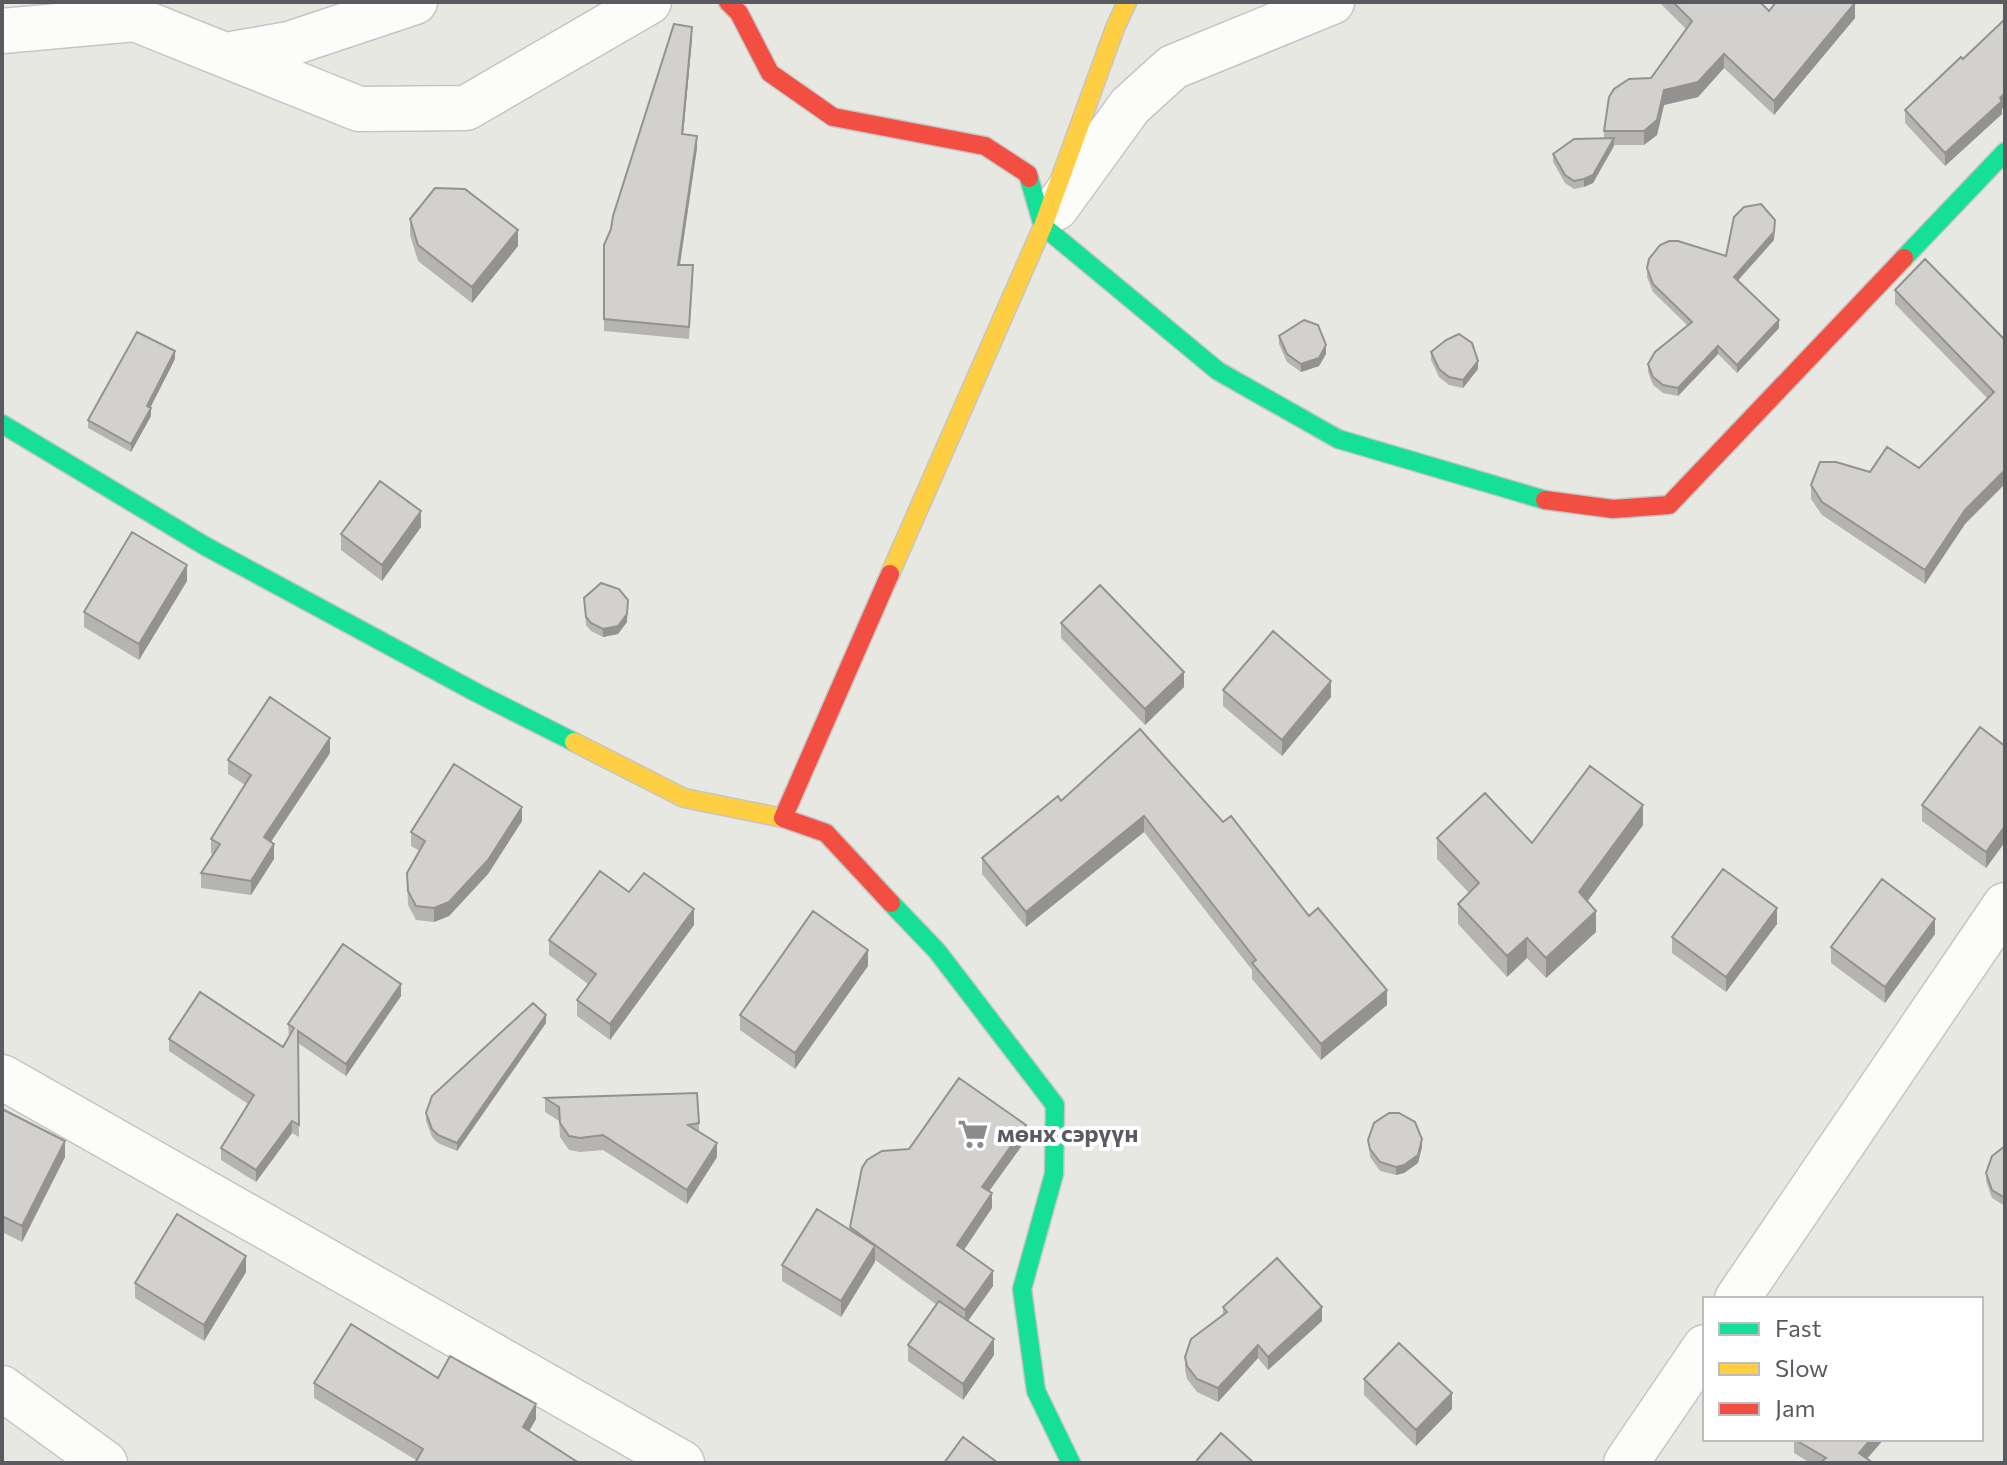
<svg xmlns="http://www.w3.org/2000/svg" width="2007" height="1465" viewBox="0 0 2007 1465" font-family="Commissioner,sans-serif">
  <style>
    .lines { fill: none; stroke-linecap: round; stroke-linejoin: round }
    .street-casing { stroke: #c5c5c5; stroke-width: 47 }
    .fast-casing { stroke: #c5c5c5; stroke-width: 21 }
    .slow-casing { stroke: #c5c5c5; stroke-width: 21 }
    .jam-casing { stroke: #c5c5c5; stroke-width: 21 }
    .street { stroke: #fcfcfb; stroke-width: 44 }
    .fast { stroke: #16e098; stroke-width: 18 }
    .slow { stroke: #ffcf43; stroke-width: 18 }
    .jam { stroke: #f24e42; stroke-width: 18 }
    .wall { fill: #b5b4b1 }
    .shaded-wall { fill: #939290 }
    .building { fill: #d2d1ce; stroke: #939290; stroke-width: 2 }
    .labels { text-anchor: middle; stroke-width: 8; stroke-linejoin: round; paint-order: stroke }
    .poi-label { font-size: 24px; font-weight: bold; fill: #595b60; stroke: #fff; text-anchor: start }
  </style>
  <rect width="100%" height="100%" fill="#e8e8e3"/>
  <g class="lines">
    <!-- street casing -->
    <g class="street-casing">
      <path id="street" d="M2,31L135,19L359,109L466,108L649,2
        M226,55L289,44L415,2
        M1056,208L1130,106L1173,67L1332,2
        M2,1077L682,1463
        M1737,1299L2005,905
        M2,1388L105,1463
        M1626,1463L1705,1347"/>
    </g>
    <!-- fast casing -->
    <g class="fast-casing">
      <path id="fast" d="M1029,178L1043,226L1218,371L1338,439L1545,500
        M1904,258L2005,152
        M2,424L205,546L477,693L574,742
        M891,903L937,951L1055,1105L1054,1174L1022,1289L1036,1391L1071,1463"/>
    </g>
    <!-- slow casing -->
    <g class="slow-casing">
      <path id="slow" d="M890,574L1043,226L1115,28L1127,2
        M574,742L684,798L783,818"/>
    </g>
    <!-- jam casing -->
    <g class="jam-casing">
      <path id="jam" d="M728,2L739,13L770,73L833,117L985,146L1028,174L1029,178
        M1545,500L1613,509L1669,505L1904,258
        M890,574L783,818L826,833L891,903"/>
    </g>
    <!-- street -->
    <use href="#street" class="street"/>
    <!-- fast -->
    <use href="#fast" class="fast"/>
    <!-- slow -->
    <use href="#slow" class="slow"/>
    <!-- jam -->
    <use href="#jam" class="jam"/>
  </g>
  <!-- wall -->
  <path class="wall" d="M1659,2H1760L1769,11L1855,18L1774,115L1724,68L1698,97L1664,105L1657,135L1644,145H1614L1593,183L1584,187L1574,189L1565,183L1553,162V154L1604,138V131L1651,78L1686,29Z
    M692,39L683,134L697,148L680,265L693,278L689,339L604,331V245Z
    M2002,109V114L1945,166L1905,123V110Z
    M410,219L518,246L472,303L418,261L410,235Z
    M1775,228L1774,240L1738,280L1779,328L1737,373L1718,354L1678,396L1663,393L1653,385L1648,372V364L1688,326L1653,292L1647,277V268L1726,256Z
    M1895,290L2005,340L1965,524L1925,584L1822,515L1811,499V485L1870,472L1919,468L1988,399L1895,304Z
    M1279,336L1326,354L1319,366L1301,372L1287,362L1279,344Z
    M1431,352L1478,369L1463,388L1449,385L1439,377L1431,360Z
    M175,359L150,408L151,416L131,452L88,428V420Z
    M421,527L382,581L341,550V534Z
    M187,581L139,660L84,627V612Z
    M584,598L627,622L618,634L603,637L591,631L586,625Z
    M1061,623L1184,687L1145,725L1061,638Z
    M1223,690L1331,697L1282,756L1223,706Z
    M2005,746V842L1986,868L1922,821V805Z
    M330,753L271,842L274,859L251,895L201,888V873L213,855L211,853V839L245,785L228,774V760Z
    M1061,801L1223,822L1309,916L1387,1005L1321,1060L1252,979V970L1144,832L1026,927L982,874V858Z
    M522,821L488,874L449,916L434,922L416,920L408,905L407,873L420,851L411,846V832Z
    M1643,825L1587,901L1596,932L1546,978L1527,958L1507,977L1458,924V904L1469,893L1437,859V838L1532,843Z
    M629,892L694,925L610,1040L577,1016V1000L588,984L549,955V940Z
    M1777,924L1726,992L1672,953V937Z
    M1935,934L1885,1003L1831,963V947Z
    M868,966L795,1069L740,1030V1015Z
    M401,996L346,1076L298,1043L299,1137L292,1133L256,1182L221,1160V1148L248,1104L169,1051V1039L283,1047L289,1037L288,1024Z
    M546,1023L457,1151L438,1143L432,1137L426,1121V1113Z
    M545,1098L699,1123V1132L717,1157L687,1204L603,1150L580,1152L569,1150L560,1137L559,1121L545,1112Z
    M2,1109L65,1157L22,1242L2,1232Z
    M1026,1140L989,1191L992,1208L964,1250L993,1286L968,1321L994,1355L963,1400L908,1361V1345L937,1305L875,1260L841,1317L782,1281V1265L850,1230V1227Z
    M1368,1140L1422,1147L1418,1163L1404,1173L1396,1175L1380,1171L1370,1157Z
    M2005,1146V1206L1992,1198L1986,1181V1173Z
    M246,1272L204,1341L135,1298V1283Z
    M1223,1307L1322,1321L1268,1370L1258,1358L1218,1402L1197,1392L1187,1379L1185,1370V1357L1223,1315Z
    M438,1378L536,1419L529,1431L416,1460L314,1398V1383Z
    M1364,1379L1452,1409L1416,1446L1364,1395Z
    M1794,1439H1884L1867,1459L1873,1463H1810L1794,1453Z"/>
  <!-- shaded-wall -->
  <path class="shaded-wall" d="M1855,3V18L1774,115V101Z
    M692,27V39L682,146V134Z
    M1724,54V68L1698,97L1664,105L1657,135L1644,145V131L1664,90Z
    M2005,93V106L2002,109V114L1945,166V153Z
    M697,136V148L678,277V265Z
    M1614,138V146L1593,183L1584,187V179Z
    M1775,220L1774,240L1734,285V277Z
    M518,230V246L472,303V287Z
    M1779,320V328L1737,373V365Z
    M1326,345V354L1319,366L1301,372V364Z
    M1718,346V354L1678,396V388Z
    M175,351V359L147,414V406Z
    M1478,361V369L1463,388V380Z
    M151,408V416L131,452V444Z
    M2005,470V484L1965,524L1925,584V570L1965,510Z
    M421,511V527L382,581V565Z
    M187,565V581L139,660V644Z
    M628,600L627,622L618,634L603,637V629Z
    M1184,672V687L1145,725V709Z
    M1331,681V697L1282,756V740Z
    M330,738V753L264,852V837Z
    M1643,805V825L1579,913V892Z
    M522,807V821L488,874L449,916L434,922V908Z
    M1144,816V832L1026,927V912Z
    M2005,826V842L1986,868V852Z
    M274,844V859L251,895V881Z
    M1777,908V924L1726,992V977Z
    M694,909V925L610,1040V1024Z
    M1596,911V932L1546,978V958Z
    M1935,919V934L1885,1003V987Z
    M1527,938V958L1507,977V956Z
    M868,950V966L795,1069V1053Z
    M401,984V996L346,1076V1064Z
    M1387,990V1005L1321,1060V1044Z
    M546,1015V1023L457,1151V1143Z
    M292,1121V1133L256,1182V1170Z
    M1026,1125V1140L982,1201V1187Z
    M1422,1139V1147L1418,1163L1404,1173L1396,1175V1167Z
    M65,1141V1157L22,1242V1226Z
    M717,1143V1157L687,1204V1190Z
    M992,1193V1208L957,1260V1245Z
    M875,1246V1262L841,1317V1301Z
    M246,1256V1272L204,1341V1325Z
    M993,1271V1286L965,1325V1310Z
    M1322,1307V1321L1268,1370V1357Z
    M994,1339V1355L963,1400V1384Z
    M1258,1345V1358L1218,1402V1388Z
    M1452,1393V1409L1416,1446V1430Z
    M536,1404V1419L523,1442V1427Z
    M1871,1439H1884L1863,1463L1859,1453Z"/>
  <!-- building -->
  <path class="building" d="M1673,2H1760L1769,11L1776,2H1853L1855,3L1774,101L1724,54L1698,82L1664,90L1657,120L1644,131H1604L1609,97L1614,89L1629,79L1651,78L1692,21Z
    M2005,19V93L2000,98L2002,101L1945,153L1905,110L1961,57L1963,59Z
    M674,24L692,27L682,134L697,136L678,265H693L689,327L604,319V245L611,229L613,216Z
    M1614,138L1593,175L1584,179L1574,181L1565,175L1553,154L1574,139Z
    M435,188L465,189L518,230L472,287L418,245L410,219Z
    M1761,204L1775,220L1774,232L1734,277L1779,320L1737,365L1718,346L1678,388L1663,385L1653,377L1648,364L1655,352L1692,322L1653,284L1647,268L1649,259L1660,245L1669,241H1678L1726,256L1734,217L1744,207Z
    M1925,259L2005,340V470L1965,510L1925,570L1822,502L1811,485L1820,462H1836L1870,472L1887,447L1919,468L1994,392L1895,290Z
    M1304,320L1318,325L1326,345L1319,358L1301,364L1287,354L1279,336Z
    M137,332L175,351L147,406L151,408L131,444L88,420Z
    M1459,334L1472,343L1478,361L1463,380L1449,377L1439,369L1431,352L1446,340Z
    M380,481L421,511L382,565L341,534Z
    M132,532L187,565L139,644L84,612Z
    M601,583L619,589L628,600L627,614L618,626L603,629L591,623L586,617L584,598Z
    M1100,585L1184,672L1145,709L1061,623Z
    M1273,631L1331,681L1282,740L1223,690Z
    M270,697L330,738L264,837L274,844L251,881L201,873L220,844L211,839L251,775L228,760Z
    M1980,727L2005,746V826L1986,852L1922,805Z
    M1140,729L1223,822L1231,816L1309,916L1318,908L1387,990L1321,1044L1252,963L1256,960L1144,816L1026,912L982,858L1058,796L1061,801Z
    M454,764L522,807L488,860L449,902L434,908L416,906L408,891L407,873L425,841L411,832Z
    M1590,766L1643,805L1579,892L1596,911L1546,958L1527,938L1507,956L1458,904L1479,883L1437,838L1485,793L1532,843Z
    M1723,869L1777,908L1726,977L1672,937Z
    M600,871L629,892L644,873L694,909L610,1024L577,1000L596,974L549,940Z
    M1882,879L1935,919L1885,987L1831,947Z
    M813,911L868,950L795,1053L740,1015Z
    M343,944L401,984L346,1064L298,1031L299,1125L292,1121L256,1170L221,1148L254,1095L169,1039L200,992L283,1047L294,1028L288,1024Z
    M533,1003L546,1015L457,1143L438,1135L432,1129L426,1113L432,1096Z
    M959,1078L1026,1125L982,1187L992,1193L957,1245L993,1271L965,1310L850,1227L862,1168L867,1160L882,1151L909,1149Z
    M697,1093L699,1123L688,1125L717,1143L687,1190L603,1135L580,1138L569,1136L560,1123L559,1107L545,1098Z
    M2,1109L65,1141L22,1226L2,1216Z
    M1389,1113H1399L1415,1122L1422,1139L1418,1155L1404,1165L1396,1167L1380,1162L1370,1149L1368,1140L1374,1123Z
    M2005,1146V1198L1992,1190L1986,1173L1992,1156Z
    M817,1209L875,1246L841,1301L782,1265Z
    M177,1214L246,1256L204,1325L135,1283Z
    M1277,1258L1322,1307L1268,1357L1258,1345L1218,1388L1197,1379L1187,1366L1185,1357L1191,1339L1227,1312L1223,1307Z
    M939,1301L994,1339L963,1384L908,1345Z
    M351,1324L438,1378L450,1356L536,1404L523,1427L579,1463H415L423,1449L314,1383Z
    M1399,1343L1452,1393L1416,1430L1364,1379Z
    M1221,1433L1254,1463H1197V1460Z
    M963,1437L998,1463H944Z
    M1794,1439H1871L1859,1453L1873,1463H1820L1826,1458Z"/>
  <!-- icons -->
  <defs>
    <g id="supermarket-bare" transform="scale(2.4)"><path d="M-6-5.5h2.5l.6 2H6L4.5 2H-2.5L-4.4-4H-6ZM-1.5 3.2a1.3 1.3 0 1 0 .1 0ZM3 3.2a1.3 1.3 0 1 0 .1 0Z" fill="#8b8c8e" stroke="#fff" stroke-width="2.5" paint-order="stroke"/></g>
  </defs>
  <g fill-rule="evenodd">
    <use href="#supermarket-bare" x="973" y="1134"/>
  </g>
  <g class="labels">
    <!-- poi labels -->
    <g class="poi-label">
      <text x="997" y="1142">мөнх сэрүүн</text>
    </g>
  </g>
  <!-- border -->
  <rect width="2007" height="1465" fill="none" stroke="#595b60" stroke-width="8"/>
  <!-- legend -->
  <rect x="1703" y="1297" width="280" height="144" fill="#ffffff" stroke="#bdbdbf" stroke-width="2"/>
  <rect x="1719" y="1323" width="40" height="12" fill="#16e098" stroke="#bdbdbf" stroke-width="2"/>
  <text x="1775" y="1337" font-size="24" fill="#595b60">Fast</text>
  <rect x="1719" y="1363" width="40" height="12" fill="#ffcf43" stroke="#bdbdbf" stroke-width="2"/>
  <text x="1775" y="1377" font-size="24" fill="#595b60">Slow</text>
  <rect x="1719" y="1403" width="40" height="12" fill="#f24e42" stroke="#bdbdbf" stroke-width="2"/>
  <text x="1775" y="1417" font-size="24" fill="#595b60">Jam</text>
</svg>
